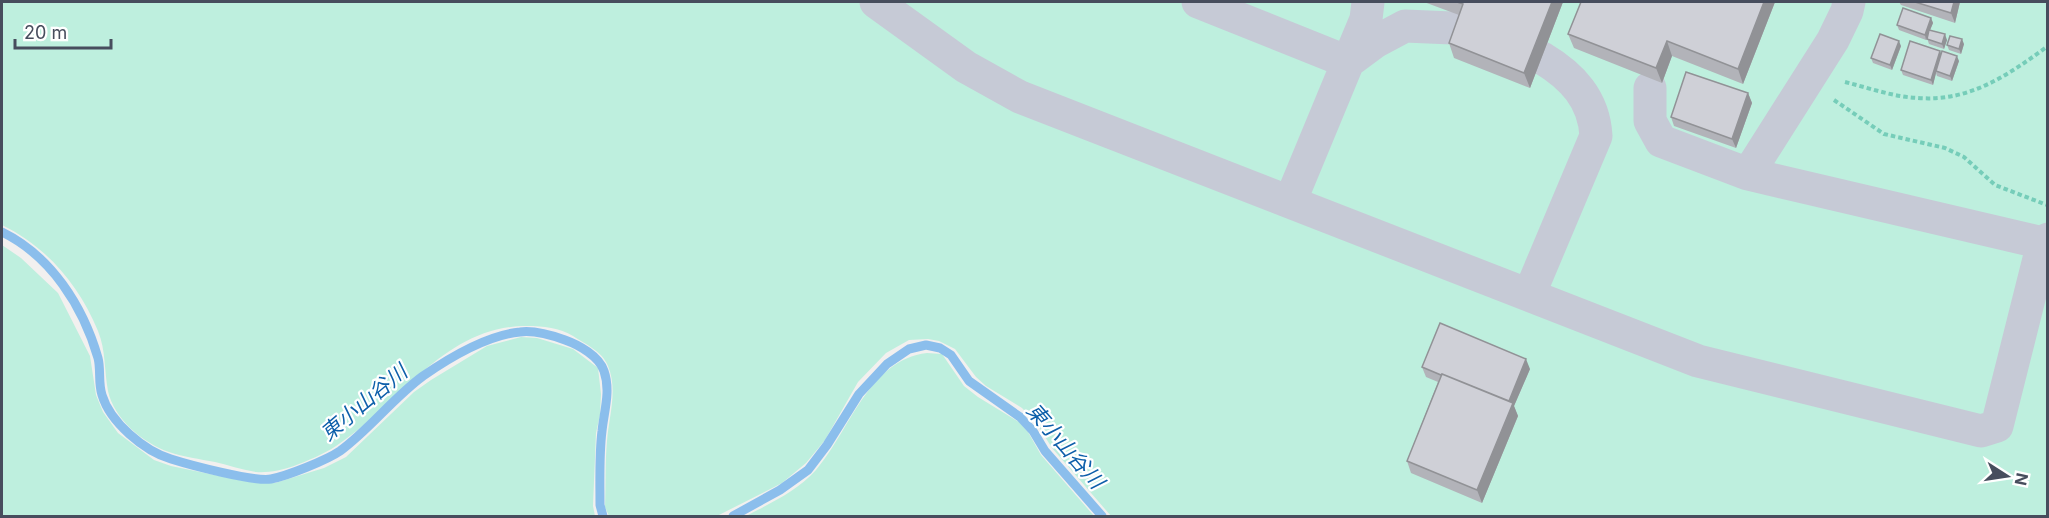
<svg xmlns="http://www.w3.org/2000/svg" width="2049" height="518" viewBox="0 0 2049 518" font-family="Inter,'Noto Sans JP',sans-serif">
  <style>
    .green { fill: #beefde }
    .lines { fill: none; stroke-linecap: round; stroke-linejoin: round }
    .stream { stroke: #8bbeec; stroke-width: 9 }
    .path { stroke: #76cdb9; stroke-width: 4; stroke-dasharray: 4.5 3; stroke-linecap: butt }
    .minor { stroke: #c6cad6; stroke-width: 33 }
    .wall { fill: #b2b3b9 }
    .shaded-wall { fill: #919296 }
    .building { fill: #cfd0d7; stroke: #919296; stroke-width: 1.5 }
    .labels { text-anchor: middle; stroke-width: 4.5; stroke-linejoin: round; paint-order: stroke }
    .water-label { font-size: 21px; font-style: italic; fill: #0d5faa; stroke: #fff }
  </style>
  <rect width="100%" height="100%" fill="#f2f0ef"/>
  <!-- green -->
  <path class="green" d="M2,2H2047V516H1111L1052,448L1037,424L1022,408L986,386L976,377L955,349L939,341L928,339L909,340L886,353L858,382L825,440L806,463L782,483L717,516H609L605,507C606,485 605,462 607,441C609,416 618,390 608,366C602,351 585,344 573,336C560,328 543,326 527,326C443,326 400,405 336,446C324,454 307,461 294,466C282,470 268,473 256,472C243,470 228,465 215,462C200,459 183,457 169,452C143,443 114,419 108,391C104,370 106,351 98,331C79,285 47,247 2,225Z
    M2,245L21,258L58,293L90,356L96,395L103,412L118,433L154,460L171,466L239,480L258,483H275L324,468L346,457L414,392L431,380L487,346L521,337L537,338L573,349L598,368L601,394L600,415L596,433L593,506L595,516H2Z
    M927,353L942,354L964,386L978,397L1019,422L1028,432L1041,455L1094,516H746C771,503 797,491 816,470C850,431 868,360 927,353Z"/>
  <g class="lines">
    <!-- stream -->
    <path class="stream" d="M2,232C51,256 83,306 98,358C101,369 98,383 102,395C110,422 144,451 171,459C190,465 254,482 271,479C287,476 327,460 340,451C370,429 393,398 423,376C449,358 488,335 520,332C535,330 551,335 565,340C579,345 599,356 604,371C611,391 604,411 602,431C599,455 600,481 600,505L603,516
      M733,516L780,490L808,470L827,445L859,394L887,364L909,349L926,345L940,348L951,355L969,381L1020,417L1033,431L1045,451L1102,516"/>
    <!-- path -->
    <path class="path" d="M1845,82C1869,88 1894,97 1918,98C1970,102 2008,75 2048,46
      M1834,100L1884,134L1945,148L1964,157L1995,185L2047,205"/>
    <!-- minor -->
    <path class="minor" d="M876,2L966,67L1020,97L1698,361L1981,431L1997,426L2043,243L2048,239
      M1198,2L1348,62L1366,19L1368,2
      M1650,88V121L1661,141L1748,174L2043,243
      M1748,174L1833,40L1847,11L1849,2
      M1290,202L1348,62L1375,42L1405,26L1452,28L1463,32
      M1529,295L1596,136C1594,99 1572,76 1542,58"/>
  </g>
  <!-- wall -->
  <path class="wall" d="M1424,2H1563L1530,88L1454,58L1449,43L1459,15Z
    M1775,2L1743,84L1672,56L1662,83L1574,48L1568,34Z
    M1899,2H1960L1955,23L1901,5Z
    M1931,18L1933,23L1930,30L1947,40L1944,49L1929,44L1927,38L1926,40L1899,30L1897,25Z
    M1964,44L1961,54L1949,50L1947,45Z
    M1901,46L1892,70L1873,63L1871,58Z
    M1941,54L1959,61L1952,81L1937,76L1936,73L1933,85L1903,75L1901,70Z
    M1748,93L1752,103L1736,148L1674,126L1671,117Z
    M1422,367L1530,369L1514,406L1518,416L1482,503L1411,473L1407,461L1438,382L1426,377Z"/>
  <!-- shaded-wall -->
  <path class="shaded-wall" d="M1552,2H1563L1530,88L1524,73Z
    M1764,2H1775L1743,84L1738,69Z
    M1954,2H1960L1955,23L1951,13Z
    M1931,18L1933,23L1926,40L1925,35Z
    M1945,34L1947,40L1944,49L1942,44Z
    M1962,39L1964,44L1961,54L1959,49Z
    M1667,41L1672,56L1662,83L1656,68Z
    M1899,41L1901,46L1892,70L1890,65Z
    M1940,51L1942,56L1936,71V73L1933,85L1931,80Z
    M1957,56L1959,61L1952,81L1950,76Z
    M1748,93L1752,103L1736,148L1732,139Z
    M1526,359L1530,369L1514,406L1518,416L1482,503L1477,490L1508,403Z"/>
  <!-- building -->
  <path class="building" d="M1457,2H1552L1524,73L1449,43L1463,4Z
    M1581,2H1764L1738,69L1667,41L1656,68L1568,34Z
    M1915,2H1954L1951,13Z
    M1903,8L1931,18L1925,35L1897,25Z
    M1929,30L1945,34L1942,44L1927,39Z
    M1880,34L1899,41L1890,65L1871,58Z
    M1950,36L1962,39L1959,49L1947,45Z
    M1910,41L1940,51L1931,80L1901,70Z
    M1942,51L1957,56L1950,76L1936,71Z
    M1686,72L1748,93L1732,139L1671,117Z
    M1440,323L1526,359L1509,401L1442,374L1441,375L1422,367Z
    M1442,374L1513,403L1477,490L1407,461Z"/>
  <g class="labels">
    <!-- water labels -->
    <g class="water-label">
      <text transform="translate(364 403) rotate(-40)" y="7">東小山谷川</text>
      <text transform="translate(1065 446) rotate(49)" y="7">東小山谷川</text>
    </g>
  </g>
  <!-- border -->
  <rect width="2049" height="518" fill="none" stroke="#474d5d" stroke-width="6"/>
  <!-- north arrow -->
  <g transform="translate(2007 476) rotate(102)" stroke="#ffffff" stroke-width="4.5" paint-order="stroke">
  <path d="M0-4.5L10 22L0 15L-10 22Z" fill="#474d5d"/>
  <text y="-9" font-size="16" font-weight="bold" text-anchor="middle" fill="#474d5d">N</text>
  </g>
  <!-- scale -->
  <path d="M15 39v9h96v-9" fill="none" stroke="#474d5d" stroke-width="3"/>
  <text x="24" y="39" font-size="18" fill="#474d5d" stroke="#ffffff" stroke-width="4.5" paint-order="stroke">20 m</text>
</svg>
